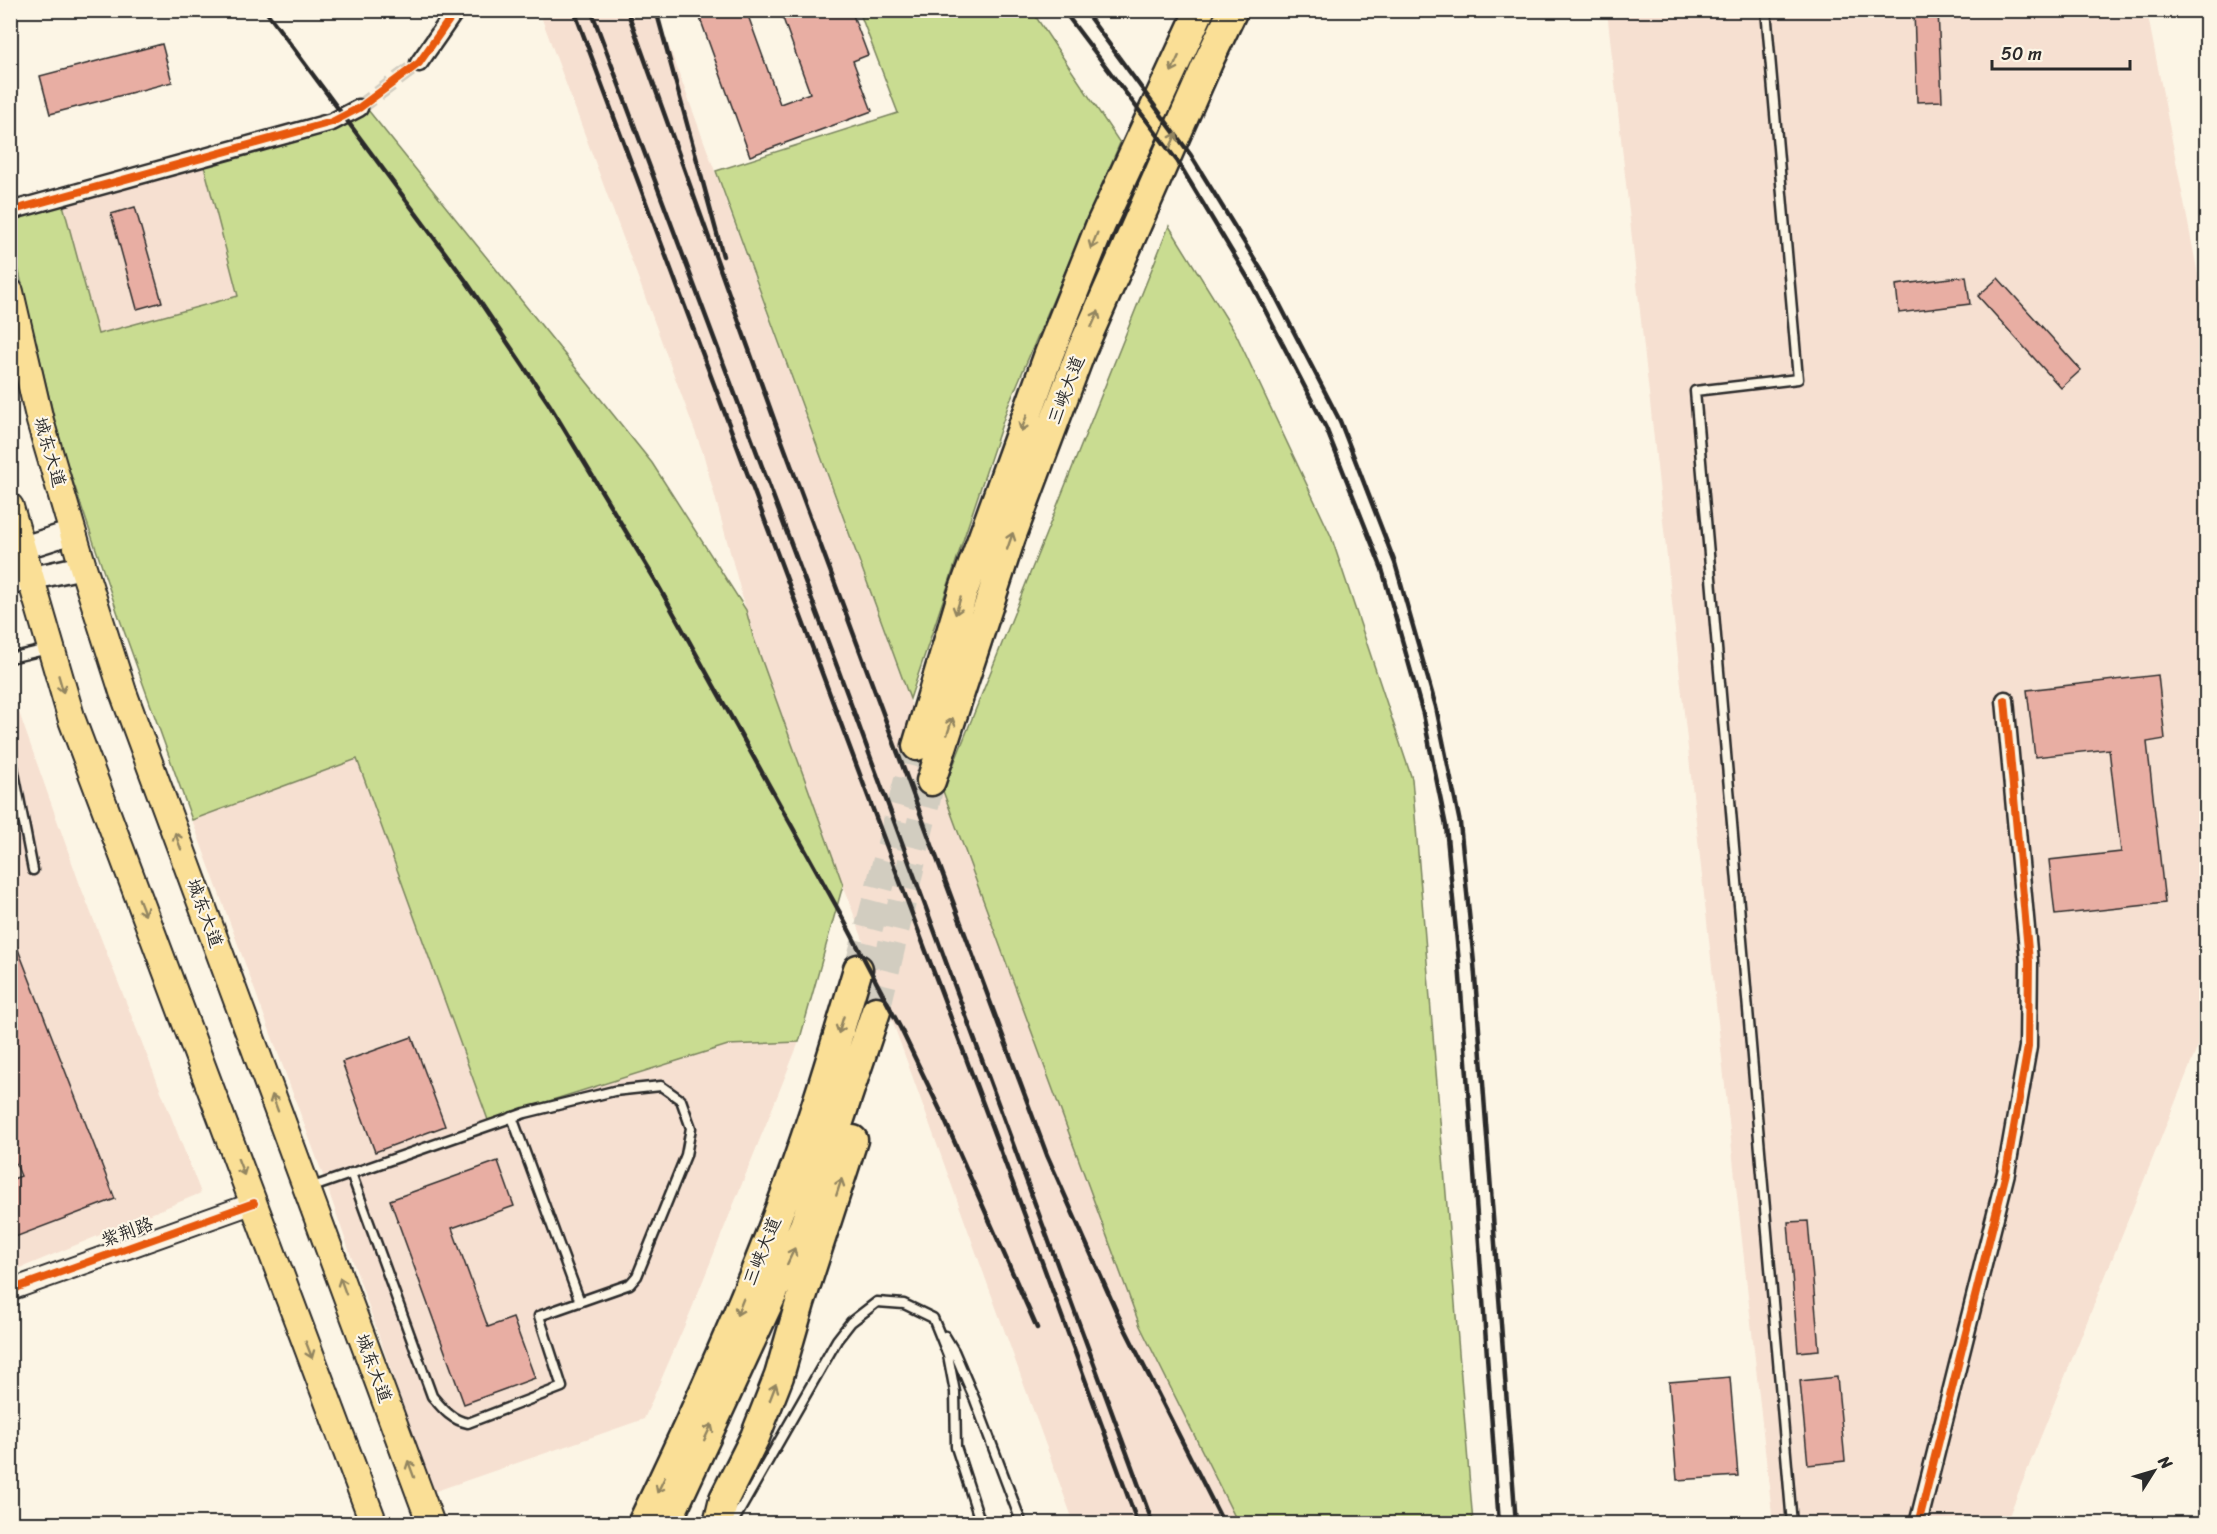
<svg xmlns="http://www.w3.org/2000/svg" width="2217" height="1534" viewBox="0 0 2217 1534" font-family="Sriracha,'LXGW WenKai TC',sans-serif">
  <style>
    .built { fill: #f6e0d1 }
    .green { fill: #c9dc91; stroke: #7a845e; stroke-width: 1.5 }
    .building { fill: #e8aea3; stroke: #2b2b2b; stroke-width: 1.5 }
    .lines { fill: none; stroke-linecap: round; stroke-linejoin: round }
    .minor-tunnel { stroke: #d2cdc0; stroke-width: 16; stroke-dasharray: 16 8; stroke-linecap: butt }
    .motorway-tunnel { stroke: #d2cdc0; stroke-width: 28; stroke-dasharray: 28 14; stroke-linecap: butt }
    .service-casing { stroke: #2b2b2b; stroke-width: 13 }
    .minor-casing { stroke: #2b2b2b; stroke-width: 21 }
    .tertiary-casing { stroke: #2b2b2b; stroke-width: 24 }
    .secondary-casing { stroke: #2b2b2b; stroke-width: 27 }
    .primary-casing { stroke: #2b2b2b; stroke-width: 30 }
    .motorway-casing { stroke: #2b2b2b; stroke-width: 33 }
    .service { stroke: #fcf5e5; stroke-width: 8 }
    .minor { stroke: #fcf5e5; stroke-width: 16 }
    .tertiary { stroke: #fcf5e5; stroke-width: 20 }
    .secondary { stroke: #fcf5e5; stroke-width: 22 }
    .primary { stroke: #fadf96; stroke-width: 26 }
    .motorway { stroke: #fadf96; stroke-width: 28 }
    .rail { stroke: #2b2b2b; stroke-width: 4.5 }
    .cycleway-casing { stroke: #fcf5e5; stroke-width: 11 }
    .cycleway { stroke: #e8590c; stroke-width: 8 }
    .oneway { stroke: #928560 }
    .labels { text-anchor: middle; stroke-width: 4.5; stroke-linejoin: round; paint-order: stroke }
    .street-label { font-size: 18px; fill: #2b2b2b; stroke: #fcf5e5 }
  </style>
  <rect width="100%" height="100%" fill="#fcf5e5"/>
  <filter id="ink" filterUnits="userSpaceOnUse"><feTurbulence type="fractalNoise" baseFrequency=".0167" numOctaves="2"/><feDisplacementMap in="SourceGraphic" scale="12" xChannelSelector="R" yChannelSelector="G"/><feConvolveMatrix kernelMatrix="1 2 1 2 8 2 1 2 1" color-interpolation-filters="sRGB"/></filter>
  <g filter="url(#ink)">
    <!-- built -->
    <path class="built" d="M539,11H656L1140,1326L1238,1523H1074L753,636L703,453Z
      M1607,11H2147L2206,316V1026L2006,1523H1773Z
      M203,162L238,296L97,334L62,201Z
      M10,687L80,885L201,1193L11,1272Z
      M357,759L488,1119L728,1045L799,1042L690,1313L644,1419L433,1492L324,1178L192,820Z"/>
    <!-- green -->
    <path class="green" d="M859,11H1032L1120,143L1008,406L910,699L716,171L898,113Z
      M368,110L652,463L746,610L753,636L843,885L799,1042L728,1045L488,1120L357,759L192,820L119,617L61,446L11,239L10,217L62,201L98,334L238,296L203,162L336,128Z
      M1169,226L1236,334L1331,536L1412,779L1473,1523H1238L1140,1326L943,791Z"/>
    <!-- building -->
    <path class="building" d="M697,10H746L780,104L810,93L780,10H851L868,55L853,61L872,111L750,156Z
      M1914,10H1938L1942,101L1917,102Z
      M162,44L172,82L50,114L40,76Z
      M135,207L162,302L137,309L111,214Z
      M1966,276L1970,304L1899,313L1896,285Z
      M1998,278L2081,370L2061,388L1978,296Z
      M2158,675L2165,739L2147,742L2165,903L2055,915L2049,860L2121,852L2109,749L2035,757L2027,690Z
      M12,934L115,1199L10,1239V1180L21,1176L10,1150Z
      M412,1037L445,1126L375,1152L342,1062Z
      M498,1161L514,1206L452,1228L488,1327L513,1318L535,1378L464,1404L390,1200Z
      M1808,1221L1819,1350L1798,1352L1788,1222Z
      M1730,1377L1738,1476L1677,1480L1669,1382Z
      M1837,1377L1845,1461L1808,1465L1800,1381Z"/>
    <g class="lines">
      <!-- minor-tunnel -->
      <path class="minor-tunnel" d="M359,108L419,63"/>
      <!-- motorway-tunnel -->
      <path class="motorway-tunnel" d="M858,969L917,746
        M876,1011L931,781"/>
      <!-- service casing -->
      <g class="service-casing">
        <path id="service" d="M1766,10L1798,379L1695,391L1792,1524
          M10,658L48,649
          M10,752L33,870
          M512,1117L580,1302
          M310,1188L525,1113L614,1091L661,1086L681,1100L691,1128L686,1155L637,1276L630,1284L539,1316L562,1387L468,1423C451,1420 442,1408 432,1396L351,1173
          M945,1336L954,1351L975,1400L1022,1524
          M732,1524L837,1340L851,1322L877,1302L904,1304L933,1318L948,1355L955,1392L956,1447L981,1524"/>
      </g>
      <!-- minor casing -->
      <g class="minor-casing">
        <path id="minor" d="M419,63L456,10
          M10,211L332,122L359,108
          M1918,1524L2006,1173L2028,1047L2029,961L2005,700"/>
      </g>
      <!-- tertiary casing -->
      <g class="tertiary-casing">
        <path id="tertiary" d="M10,1290L254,1203"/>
      </g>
      <!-- secondary casing -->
      <g class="secondary-casing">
        <path id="secondary" d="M10,552L73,532
          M10,583L83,567"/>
      </g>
      <!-- primary casing -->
      <g class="primary-casing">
        <path id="primary" d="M10,292L40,421L83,567L123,692L431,1524
          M10,507L72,720L374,1524"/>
      </g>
      <!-- motorway casing -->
      <g class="motorway-casing">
        <path id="motorway" d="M917,746L963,592L1049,354L1101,224L1200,10
          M931,781L1011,537L1081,351L1209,60L1233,10
          M642,1524C695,1414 745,1304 787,1190C814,1117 836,1043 858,969
          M666,1524L804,1226L876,1011
          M718,1524L724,1499L755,1437L779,1376L800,1303L853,1140"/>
      </g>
      <!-- service -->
      <use href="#service" class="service"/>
      <!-- minor -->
      <use href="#minor" class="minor"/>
      <!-- tertiary -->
      <use href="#tertiary" class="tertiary"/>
      <!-- secondary -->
      <use href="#secondary" class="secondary"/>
      <!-- primary -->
      <use href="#primary" class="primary"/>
      <!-- motorway -->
      <use href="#motorway" class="motorway"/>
      <!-- rail -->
      <path class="rail" d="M265,10L466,281L549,404L654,578L839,911L901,1029L943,1116L1037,1328
        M574,10L1028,1224L1138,1524
        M591,10L838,669L1153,1524
        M627,10L779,433L1047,1155L1118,1315L1224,1524
        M656,10L723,256
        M1063,10L1178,162L1252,285L1326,428L1382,569L1423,714L1446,826L1459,963L1499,1524
        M1084,10L1190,154L1265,276L1340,421L1395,563L1436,707L1460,823L1474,963L1516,1524"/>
      <!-- cycleway casing -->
      <g class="cycleway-casing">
        <path id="cycleway" d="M10,211L332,122L359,108L419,63L456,10
          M10,1290L254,1203
          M1918,1524L2006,1173L2028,1047L2029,961L2005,700"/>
      </g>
      <!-- cycleway -->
      <use href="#cycleway" class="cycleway"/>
    </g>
    <!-- one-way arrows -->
    <defs><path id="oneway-shaft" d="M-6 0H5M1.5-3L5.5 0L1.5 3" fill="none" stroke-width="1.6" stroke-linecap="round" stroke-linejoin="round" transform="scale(1.5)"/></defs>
    <g class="oneway">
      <use href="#oneway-shaft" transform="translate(1175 64) rotate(115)"/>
      <use href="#oneway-shaft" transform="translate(1173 141) rotate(-66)"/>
      <use href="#oneway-shaft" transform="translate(1094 241) rotate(112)"/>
      <use href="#oneway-shaft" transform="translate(1095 319) rotate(-66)"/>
      <use href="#oneway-shaft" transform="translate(1024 423) rotate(110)"/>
      <use href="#oneway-shaft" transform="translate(1010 541) rotate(-71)"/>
      <use href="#oneway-shaft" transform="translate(958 606) rotate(107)"/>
      <use href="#oneway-shaft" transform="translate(61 684) rotate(74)"/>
      <use href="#oneway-shaft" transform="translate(950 726) rotate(-72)"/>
      <use href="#oneway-shaft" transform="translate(178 841) rotate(-110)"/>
      <use href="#oneway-shaft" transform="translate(142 907) rotate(69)"/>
      <use href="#oneway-shaft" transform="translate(841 1025) rotate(107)"/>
      <use href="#oneway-shaft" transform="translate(275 1103) rotate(-110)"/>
      <use href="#oneway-shaft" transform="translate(241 1167) rotate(69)"/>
      <use href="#oneway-shaft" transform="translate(839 1187) rotate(-72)"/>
      <use href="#oneway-shaft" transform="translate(791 1256) rotate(-65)"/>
      <use href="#oneway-shaft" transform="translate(343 1286) rotate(-110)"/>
      <use href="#oneway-shaft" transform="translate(740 1307) rotate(112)"/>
      <use href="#oneway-shaft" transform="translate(309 1350) rotate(69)"/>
      <use href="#oneway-shaft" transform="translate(773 1392) rotate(-69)"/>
      <use href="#oneway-shaft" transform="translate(708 1432) rotate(-65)"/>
      <use href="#oneway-shaft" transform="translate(411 1469) rotate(-110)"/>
      <use href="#oneway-shaft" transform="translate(661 1485) rotate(116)"/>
    </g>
  </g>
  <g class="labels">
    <!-- street labels -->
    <g class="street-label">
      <text transform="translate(1066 390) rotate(-69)" y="6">三峡大道</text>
      <text transform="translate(50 452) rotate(74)" y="6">城东大道</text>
      <text transform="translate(205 913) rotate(70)" y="6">城东大道</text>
      <text transform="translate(127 1232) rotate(-20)" y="6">紫荆路</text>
      <text transform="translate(762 1251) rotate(-68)" y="6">三峡大道</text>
      <text transform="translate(374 1368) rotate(70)" y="6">城东大道</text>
    </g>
  </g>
  <!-- margin -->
  <rect width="2217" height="1534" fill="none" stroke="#fcf5e5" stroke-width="36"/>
  <rect x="18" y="18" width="2181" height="1498" fill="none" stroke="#2b2b2b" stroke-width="2" filter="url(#ink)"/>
  <!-- north arrow -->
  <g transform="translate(2154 1471) rotate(53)" stroke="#fcf5e5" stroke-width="4.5" paint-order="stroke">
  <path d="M0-4.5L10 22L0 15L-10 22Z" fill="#2b2b2b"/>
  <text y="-9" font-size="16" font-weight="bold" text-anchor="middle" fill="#2b2b2b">N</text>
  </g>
  <!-- scale -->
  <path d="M1992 60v9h138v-9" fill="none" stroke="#2b2b2b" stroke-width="3"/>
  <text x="2001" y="60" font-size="18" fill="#2b2b2b" stroke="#fcf5e5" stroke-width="4.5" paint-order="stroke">50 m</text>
</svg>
